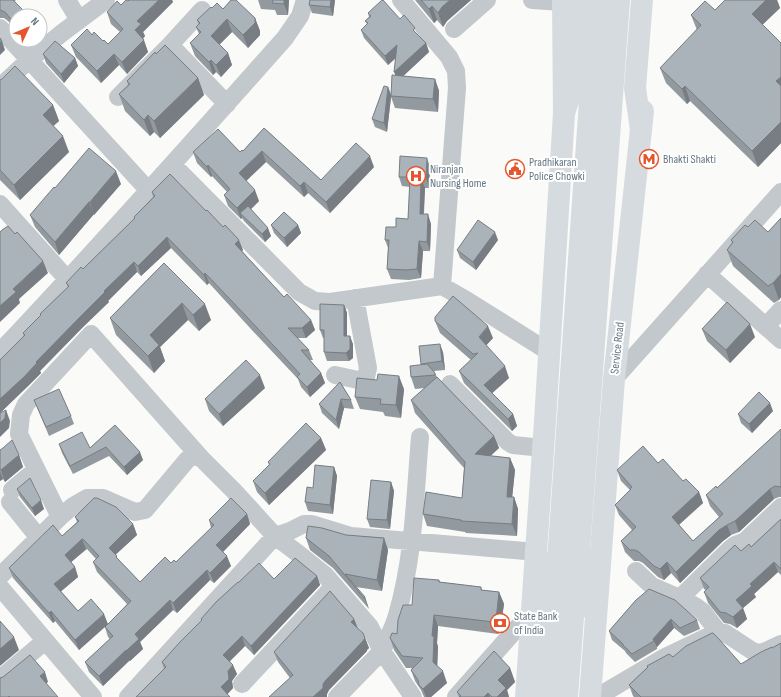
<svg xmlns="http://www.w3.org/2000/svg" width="781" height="697" viewBox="0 0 781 697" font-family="'Sofia Sans Condensed',sans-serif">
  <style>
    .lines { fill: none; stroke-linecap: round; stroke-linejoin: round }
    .minor { stroke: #c3c8cc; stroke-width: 18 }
    .major { stroke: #d6dbdf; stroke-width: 22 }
    .highway { stroke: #d6dbdf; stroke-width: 22 }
    .wall { fill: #929a9f; fill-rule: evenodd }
    .shaded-wall { fill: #777d82 }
    .building { fill: #aab3b9; stroke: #777d82 }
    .labels { text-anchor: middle; stroke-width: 4; stroke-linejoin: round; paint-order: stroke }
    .poi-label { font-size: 12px; fill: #657683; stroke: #fff; text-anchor: start }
    .street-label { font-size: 12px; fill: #657683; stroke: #fff }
  </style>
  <rect width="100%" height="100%" fill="#fafaf8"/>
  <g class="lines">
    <!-- minor -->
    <path class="minor" d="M67,0L79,20
      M401,0L449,57L456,71L457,88L442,286
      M532,0L563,2
      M0,28L149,191
      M454,29L487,0
      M170,45L202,10
      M0,87L29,60L62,33L106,0
      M118,97L170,45L227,104
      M173,165L299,292L315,301L330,302L442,286L468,301L549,352
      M0,204L68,280
      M707,274L781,340
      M766,326L781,310
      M0,352C97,249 191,144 285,38L300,16L305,0
      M335,375L358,380L366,377L368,368L355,298
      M614,379L781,192
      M450,384L508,442L513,445L543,448
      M12,490L36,470
      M10,502L39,538
      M60,517L19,434L21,415L26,404L91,334L201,458
      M636,571L652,586L686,601L695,606L703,612L719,633
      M0,576L60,517L73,506L87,498H103L135,512L145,510L187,460L192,456L201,458L234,491L275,536L300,555L325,575L370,627L382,651L337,697
      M0,587L93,697
      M680,598L730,549L735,545L745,541L781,507
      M0,679L45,641
      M242,684L334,586
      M128,697L275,536L290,531L304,524H312L351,536L536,552
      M413,697L382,651C387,639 394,627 397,615C414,557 415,496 420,437
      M456,697L532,611
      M597,697L665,657L713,634L725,633L754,652L762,653L781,644"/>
    <!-- major -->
    <path class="major" d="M526,697L545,421L564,113L563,0
      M590,697L614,379L643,111"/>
    <!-- highway -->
    <path class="highway" d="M564,113L576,76L581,0
      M641,130L635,88L642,0
      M536,552L546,606
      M581,607L600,556
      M546,697L551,631L559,547L597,0
      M567,697L575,591L579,550L619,0"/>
  </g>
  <!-- wall -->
  <path class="wall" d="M0,0H16L15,1L16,16V30L8,21L4,18H0Z
    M129,0H172L173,2L143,32L145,36L143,39L148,52L127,74L119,65L101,83L76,57L71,45L92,35L108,44L120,32L111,24L107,12L121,5Z
    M258,0H289L288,15H277L275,10L261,9Z
    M310,0H335L333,16L312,13L309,5Z
    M415,0H471L447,21L443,27L437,20L434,23Z
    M725,0H777L780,8L762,25L781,43V143L758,167L690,101L687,104L666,83L660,68L697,30L691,15L715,10Z
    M212,8L223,9L255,18L260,31V35L248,48L232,32L219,45L228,53L232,65L221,77L216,72L213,75L195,56L190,43L199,34L196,27L199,25L197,20Z
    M368,13L400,19L417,34L426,43L429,52L403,76L435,79L439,91L438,112L395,108L391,97L387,132L375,127L372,119L388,87L391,94L396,75V58L388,65L364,38L361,30L367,24L365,21L369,17Z
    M43,54L75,58L78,66L64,83L46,63Z
    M156,54L198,78L204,95L160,138L154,132L150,136L125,111L119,94L128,85L127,81Z
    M0,80L53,105L59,121L53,126L69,152L20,200L0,180Z
    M264,128L321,180L374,167L330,213L308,193L304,197L266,162L246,181L259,201L251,209L271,236L265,242L244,221L242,218L241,219L228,206L224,195L227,192L212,176L211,177L197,163L193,152L243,151Z
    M430,168L429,188H425L424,214L431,224L430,251H423L421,278L409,280L391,279L387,269L388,248L385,240L396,227L408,219L410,187L402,186L399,177Z
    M121,184L94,215V214L59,255L35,227L30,215L55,188Z
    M152,192L243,250L242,251L284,297L311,320L315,330L306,338H297L309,350L313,360H310L321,373L325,383L310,397L301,387L298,379L250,328L209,283L207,285L171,248L141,276L137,272L108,301L109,302L83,327L40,371L41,373L27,387L0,413L24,337L23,333L41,315L40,314L68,287L66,283L83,269L134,219V217L153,197Z
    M781,218V297L779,300L774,303L733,266L727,250L732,243L731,240L748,227L768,232Z
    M271,225H298L301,233L287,247L274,233Z
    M498,240L476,270L460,258L457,250Z
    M164,263L211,320L199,331L188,320L160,347L165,361L154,373L116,335L110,318Z
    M344,305L347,313V336L353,344V358L349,361H327L324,352V338H323L320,330Z
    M435,321L493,338L486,345L509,378L492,393L513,414L517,426L512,431L464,383L459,371L471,360L440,333Z
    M702,329L755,337L730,363L707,341Z
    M443,352L445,370L434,371L437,377L494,436L499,448L490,456L510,458L515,470L512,497H514L518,509L517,536L466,533L465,532L427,526L423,514L462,498L464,468L415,413L411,400L425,388L415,389L411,377L421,365Z
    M377,380L404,389L401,418L385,416L383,412L360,409L355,397Z
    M340,382L351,400L354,409L344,408L339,429L322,413L319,404Z
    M265,388L223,426L209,411L205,399Z
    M34,400L71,416L74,424L49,436Z
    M773,411L752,433L741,423L738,414Z
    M115,425L143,460L127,475L109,456L73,474L62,453L59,444L90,448Z
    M781,429V497H779L774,499L739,532L731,535L723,541L680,583L671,573L664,580L658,577L643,563L639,561H634L625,552L621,541L632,530L619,515L615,505L630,490L621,481L617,470L658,463L699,492L703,503L679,525L693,541L719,517L710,506L706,495L717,488Z
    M321,438L326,450L269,505L257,492L253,481L269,465L268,462Z
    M0,450L19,455L23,467L5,482L3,479L0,481Z
    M334,467L337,476L333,514L308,511L305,502L313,488Z
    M391,482L394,491L390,529L370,527L367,519Z
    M17,489L44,509L35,516L20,497Z
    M247,514L250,524L223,552L231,566L214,583L210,580L177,613L173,610L140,642L143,649L130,661V660L103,686L89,672L85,662L110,639L108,637L105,627L79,650L55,621L53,623L13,578L9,568L62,536L77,522L75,517L133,524L137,535L115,555L118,559L140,582L171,563L176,562L211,528L209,520ZM87,549L96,559L93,562L97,572L127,604L108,624L78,611L61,591L78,577L75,567L71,562Z
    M781,519V575L778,572L754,594L756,597L743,608L747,619L737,628L730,624L724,623L708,603L704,592L706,590L704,589L700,578L741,551L751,547Z
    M346,535L384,538L388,550L382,591L356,587L365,597L369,609L333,568L310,550L306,538Z
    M317,576L320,585L254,655L245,646L230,661L237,674L232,681L233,688L227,694L164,669L162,662L202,620L201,619L238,583L274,579Z
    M439,580L440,582L481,587L482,590L499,592L504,604L500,631L498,634L438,626L437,643L438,647L437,666L447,683L431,697H424L421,690L415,681L411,670L412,668H406L394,650L390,638L397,634L412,605Z
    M636,600L697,620L700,629L684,636L674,628L657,647V649L635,662L626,653L625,651L612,640L609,631Z
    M354,619L358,628L365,638L369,648L367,650V651L329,690L327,694V697H269L290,678L278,662L274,652Z
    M718,638L719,640L741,664L781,697H634L633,696L629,685L648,667L647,666L673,657Z
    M510,668L515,682L507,690L509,697H459L457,692Z"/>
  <!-- shaded-wall -->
  <path class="shaded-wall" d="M159,0H172L173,2L143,32L145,36L139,42L135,30L137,21Z
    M284,0H289L288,15L284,4Z
    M331,0H335L333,16L330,7Z
    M450,0H471L447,21L443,27L438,13L442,7Z
    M766,0H777L780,8L757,30L752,14Z
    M432,6L437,20L434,23L429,9Z
    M255,18L260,31V35L248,48L243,35Z
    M227,19L232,32L215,49L211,36Z
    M144,40L148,52L127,74L122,62Z
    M2,41L5,50L0,55V43Z
    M426,43L429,52L398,81L394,72Z
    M397,45L400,54L388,65L385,56Z
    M228,53L232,65L221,77L216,65Z
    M114,54L119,65L101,83L97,71Z
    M75,58L78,66L64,83L61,74Z
    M211,60L216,72L213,75L209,62Z
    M781,77V95L776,81Z
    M198,78L204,95L160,138L154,121Z
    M435,79L439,91L438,112L433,99Z
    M685,86L690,101L687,104L682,89Z
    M388,87L391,96V97L387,132L384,123Z
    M53,105L59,121L48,131L43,115Z
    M148,115L154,132L150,136L144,120Z
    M781,122V143L758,167L752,151Z
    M63,136L69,152L20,200L14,185Z
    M262,151L266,162L243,184L239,173Z
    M370,156L374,167L330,213L326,202Z
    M427,158L430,168L429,188L426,178Z
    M208,165L212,176L211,177L207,167Z
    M116,171L121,184L94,215L90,202Z
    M421,178L425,188L423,224L420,214Z
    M304,182L308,193L304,197L300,186Z
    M255,190L259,201L244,216L240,213L242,218L241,219L237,208Z
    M89,202L94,214L59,255L55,242Z
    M428,214L431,224L430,251L427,242Z
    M298,225L301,233L287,247L284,238Z
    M268,228L271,236L265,242L262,234Z
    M495,232L498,240L476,270L473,262Z
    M167,237L171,248L141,276L138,266Z
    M239,240L243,250L239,254L235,244Z
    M419,241L423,251L421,278L417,269Z
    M43,261L48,273L19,299L20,303L0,322V306L13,289Z
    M134,262L137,272L108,301L109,302L83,327L40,371L41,373L27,387L0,413V399L104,291Z
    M205,273L209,283L207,285L204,275Z
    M781,274V297L779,300L773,283Z
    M182,303L188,320L160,347L165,361L154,373L148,356L150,335Z
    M205,304L211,320L199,331L193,315Z
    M344,305L347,313V344L344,336Z
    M311,320L315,330L306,338L302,328Z
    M750,324L755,337L730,363L726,350Z
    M488,326L493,338L483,349L479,337Z
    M350,336L353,344V358L349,361L346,353Z
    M440,344L443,352L445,370L442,361Z
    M505,366L509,378L488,397L484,385Z
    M321,373L325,383L310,397L307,387Z
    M260,375L265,388L223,426L219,414Z
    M399,376L404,389L401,418L396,405Z
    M341,399L344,408L339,429L336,420Z
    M770,403L773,411L752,433L749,424Z
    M6,410L10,421L9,428L0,437V423Z
    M513,414L517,426L512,431L508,419Z
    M494,436L499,448L479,467L475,454Z
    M321,438L326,450L269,505L265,493Z
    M140,452L143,460L127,475L124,467Z
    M19,455L23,467L5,482L1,470Z
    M510,458L515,470L511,509L507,497Z
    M334,467L337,476L333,514L330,505Z
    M0,471L3,479L0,481Z
    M391,482L394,491L390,529L387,520Z
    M770,489L774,499L739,532L735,521Z
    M699,492L703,503L675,528L672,517Z
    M514,497L518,509L517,536L512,524Z
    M41,500L44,509L35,516L32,508Z
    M247,514L250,524L220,555L216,545Z
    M133,524L137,535L112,558L109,548Z
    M727,525L731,535L723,541L680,583L676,572L719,530Z
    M384,538L388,550L382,591L377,580Z
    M82,539L86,549L68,565L65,555Z
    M227,556L231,566L214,583L210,573Z
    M667,562L671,573L664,580L660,569Z
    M774,562L778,572L754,594L756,597L743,608L747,619L737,628L733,617L736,600L750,584Z
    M75,567L78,577L58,594L54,584Z
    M207,570L210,580L177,613L173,603Z
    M317,576L320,585L254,655L251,646Z
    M499,592L504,604L500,631L498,634L494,622Z
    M365,597L369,609L364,598Z
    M170,600L173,610L140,642L143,649L130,661L126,651L135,634Z
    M51,611L55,621L53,623L49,613Z
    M104,614L108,624L79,650L75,640Z
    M434,615L438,626L437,643L438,647L437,674L433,662L432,636Z
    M354,619L358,629L351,622Z
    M671,619L674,628L657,647L653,639Z
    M242,636L245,646L227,664L223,655Z
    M14,637L19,650L0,666V649Z
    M365,638L369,648L367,650V651L329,690L327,694V697H313L323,684L326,680Z
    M126,650L130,660L103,686L99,676Z
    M233,665L237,674L232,681L233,688L225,697L221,687L228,671Z
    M510,668L515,682L507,690L509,697H497L498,680Z
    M443,671L447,683L431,697H426L423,689Z
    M45,672L48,682L43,686L40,676Z
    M488,693L490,697H484Z"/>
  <!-- building -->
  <path class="building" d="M0,0H13L29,16H16V25L5,12L0,10Z
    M126,0L128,1L129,0H159L137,21L141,24L135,30L144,40L122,62L114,54L97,71L71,45L87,29L92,35L94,32L103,41L104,40L108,44L123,29L107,12L117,1L121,5Z
    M231,0H236L255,18V23L243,35L227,19L211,36L228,53L216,65L211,60L209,62L190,43L201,32L196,27L200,23L197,20L211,7L212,8L217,3L223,9Z
    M273,0H284V4L272,3Z
    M310,0H331L330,7L309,5Z
    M382,0H383L400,19L404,15L415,28L413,30L426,43L394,72L397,45L385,56L361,30L368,23L365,21L371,16L368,13Z
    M421,0H450L442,7L438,13L432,6L429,9Z
    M725,0H766L752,14L781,43V77L776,81L781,86V122L752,151L685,86L682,89L660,68L701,25L691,15L705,1L715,10Z
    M0,38L2,41L0,43Z
    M55,41L75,58L61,74L43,54Z
    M165,45L198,78L154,121L148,115L144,120L119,94L130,84L127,81L155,52L156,54Z
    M15,66L53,105L43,115L63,136L14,185L0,170V80L2,79Z
    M392,75L435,79L433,99L391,96Z
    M384,86L388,87L384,123L372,119Z
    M264,128L321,180L356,143L370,156L326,202L304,182L300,186L262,151L239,173L255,190L237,208L224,195L230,189L208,165L207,167L193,152L218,129L240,152L242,150L243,151Z
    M89,148L116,171L90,202H89L55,242L30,215L54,187L55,188Z
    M400,156L427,158L426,178H421L420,214H428L427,242L419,241L417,269L406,270L387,269L389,240H385L386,227H396V218L408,219L410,177H399Z
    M170,174L206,211L207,210L223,227L225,225L239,240L235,244L284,297L287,294L311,320L302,328H288L309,350H301L321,373L307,387L297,377L300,374L247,317L205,273L204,275L167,237L138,266L134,262L104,291L105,292L80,317L36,362L37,363L24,377L0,399V360L25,335L23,333L41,315L40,314L69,286L66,283L81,267L83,269L135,218L134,217L155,196L152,192Z
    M248,206L268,228L262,234L240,213Z
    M284,212L298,225L284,238L271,225Z
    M781,218V274L773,283L768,286L727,250L733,242L731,240L745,225L748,227L755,220L768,232Z
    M478,220L495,232L473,262L457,250Z
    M8,226L15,234L17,232L43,261L13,289L16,292L0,306V232L2,230Z
    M164,263L205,304L193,315L182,303L150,335L159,345L148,356L110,318Z
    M453,296L488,326L479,337L505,366L484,385L513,414L508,419L459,371L478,353L473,354L435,321V317Z
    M727,302L750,324L726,350L702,329Z
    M320,304L344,305V336H350V349L346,353L324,352V330H320Z
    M440,344L442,361L421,364L419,346Z
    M246,360L260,375L219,414L205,399Z
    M427,364L435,373V375L411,377L410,366Z
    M378,374L399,376L396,405L380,404L381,399L355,397L357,378L377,380Z
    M437,377L494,436L475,454L510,458L507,497H514L512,524L461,521V520L423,514L426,492L462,498L465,462L411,400Z
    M340,382L351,400L341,399L336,420L319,404Z
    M59,389L71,416L46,427L34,400Z
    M759,392L770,403L749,424L738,414Z
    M6,410L5,418L0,423V413Z
    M306,423L321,438L265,493L253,481L270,464L268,462Z
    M115,425L140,452L124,467L106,447L70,466L59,444L82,432L90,448Z
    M781,429V487L775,486L770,489L735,521L727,525L719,530L676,572L667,562L660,569L654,566L639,552L635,550H630L621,541L636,527L615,505L631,489H630L632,487L617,470L643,446L658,463L663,459L683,481L686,479L699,492L672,517L693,541L723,514L706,495L716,486L717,488Z
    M12,440L19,455L1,470L0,469V450L3,448Z
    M315,465L334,467L330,505L305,502L307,487L313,488Z
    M30,478L41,500L32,508L17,489Z
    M371,480L391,482L387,520L367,519Z
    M94,498H97L116,507L133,524L109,548L117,556L116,557L140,582L165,557L171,563L174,560L176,562L214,525L209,520L231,498L247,514L216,545L227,556L210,573L207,570L173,603L170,600L135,634L139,639L126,651V650L99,676L85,662L113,636L105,627L131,601L93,562L99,556L83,539H82L65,555L75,567L54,584L78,611L91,599L104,614L75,640L51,611L49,613L9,568L53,525L62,536L79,521L75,517Z
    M781,519V569L774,562L750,584L752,586L736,600L743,608L733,617L726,613L720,612L704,592L709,587L700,578L735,545L741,551L749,544L751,547Z
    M308,526L322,528L346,535L384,538L377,580L345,574L365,597L364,598L329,556L306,538Z
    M295,558L317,576L251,646L242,636L223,655L233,665L228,671L229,679L221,687L230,697H136L166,667L162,662L180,642L202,620L201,619L216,602L238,582V583L259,563L274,579Z
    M414,578L439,580V582L481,587V590L499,592L496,620L494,622L434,615L432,636H434L433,662L443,671L423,689L419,685L418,680L411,670L423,658L402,656L390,638L392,633L397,634L398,620L403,605H412Z
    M649,589L675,600L697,620L680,628L671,619L653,639L654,641L632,654L623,645V644L609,631L636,600Z
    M330,591L354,619L351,622L363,633L365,638L363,641L326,680L323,684V688L313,697H269L293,675L274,652Z
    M0,621L14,637L0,649Z
    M712,633H713L718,638L741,664L761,652L772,647V648L781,643V697H641L629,685L648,667L647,666L669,654L673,657L686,646Z
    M494,651L510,668L498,680L506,688L497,697H492L488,693L484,697H459L461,696L457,692Z
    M30,655L45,672L40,676L58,697H10L9,696L8,697H0V678L3,677Z"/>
  <!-- icons -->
  <defs>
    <g id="metro-ring" transform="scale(1)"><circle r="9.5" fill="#fff" stroke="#e4572e" stroke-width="1.5"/><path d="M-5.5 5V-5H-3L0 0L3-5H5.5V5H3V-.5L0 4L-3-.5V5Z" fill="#e4572e"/></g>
    <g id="civic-ring" transform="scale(1)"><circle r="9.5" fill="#fff" stroke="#e4572e" stroke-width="1.5"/><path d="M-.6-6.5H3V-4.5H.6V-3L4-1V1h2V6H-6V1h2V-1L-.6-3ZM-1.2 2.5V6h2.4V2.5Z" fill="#e4572e"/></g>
    <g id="hospital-ring" transform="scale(1)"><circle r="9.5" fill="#fff" stroke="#e4572e" stroke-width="1.5"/><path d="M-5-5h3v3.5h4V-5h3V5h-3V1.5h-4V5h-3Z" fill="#e4572e"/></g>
    <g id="bank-ring" transform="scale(1)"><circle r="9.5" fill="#fff" stroke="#e4572e" stroke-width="1.5"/><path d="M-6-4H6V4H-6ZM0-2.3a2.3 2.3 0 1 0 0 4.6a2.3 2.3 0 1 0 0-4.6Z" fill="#e4572e"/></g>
  </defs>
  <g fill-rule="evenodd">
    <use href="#metro-ring" x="649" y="159"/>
    <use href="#civic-ring" x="515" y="169"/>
    <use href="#hospital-ring" x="416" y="176"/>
    <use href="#bank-ring" x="500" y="623"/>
  </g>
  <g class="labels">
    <!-- poi labels -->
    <g class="poi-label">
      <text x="663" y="163">Bhakti Shakti</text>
      <text x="529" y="166">Pradhikaran<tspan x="529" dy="14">Police Chowki</tspan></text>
      <text x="430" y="173">Niranjan<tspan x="430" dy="14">Nursing Home</tspan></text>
      <text x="514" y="620">State Bank<tspan x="514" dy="14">of India</tspan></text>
    </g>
    <!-- street labels -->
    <g class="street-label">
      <text transform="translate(617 348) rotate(-84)" y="4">Service Road</text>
    </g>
  </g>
  <!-- north arrow -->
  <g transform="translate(28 28) rotate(46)"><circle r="19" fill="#ffffff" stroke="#c1c8cd"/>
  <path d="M0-3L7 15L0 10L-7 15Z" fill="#e4572e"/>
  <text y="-6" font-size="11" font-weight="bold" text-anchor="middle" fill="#657683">N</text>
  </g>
</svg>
